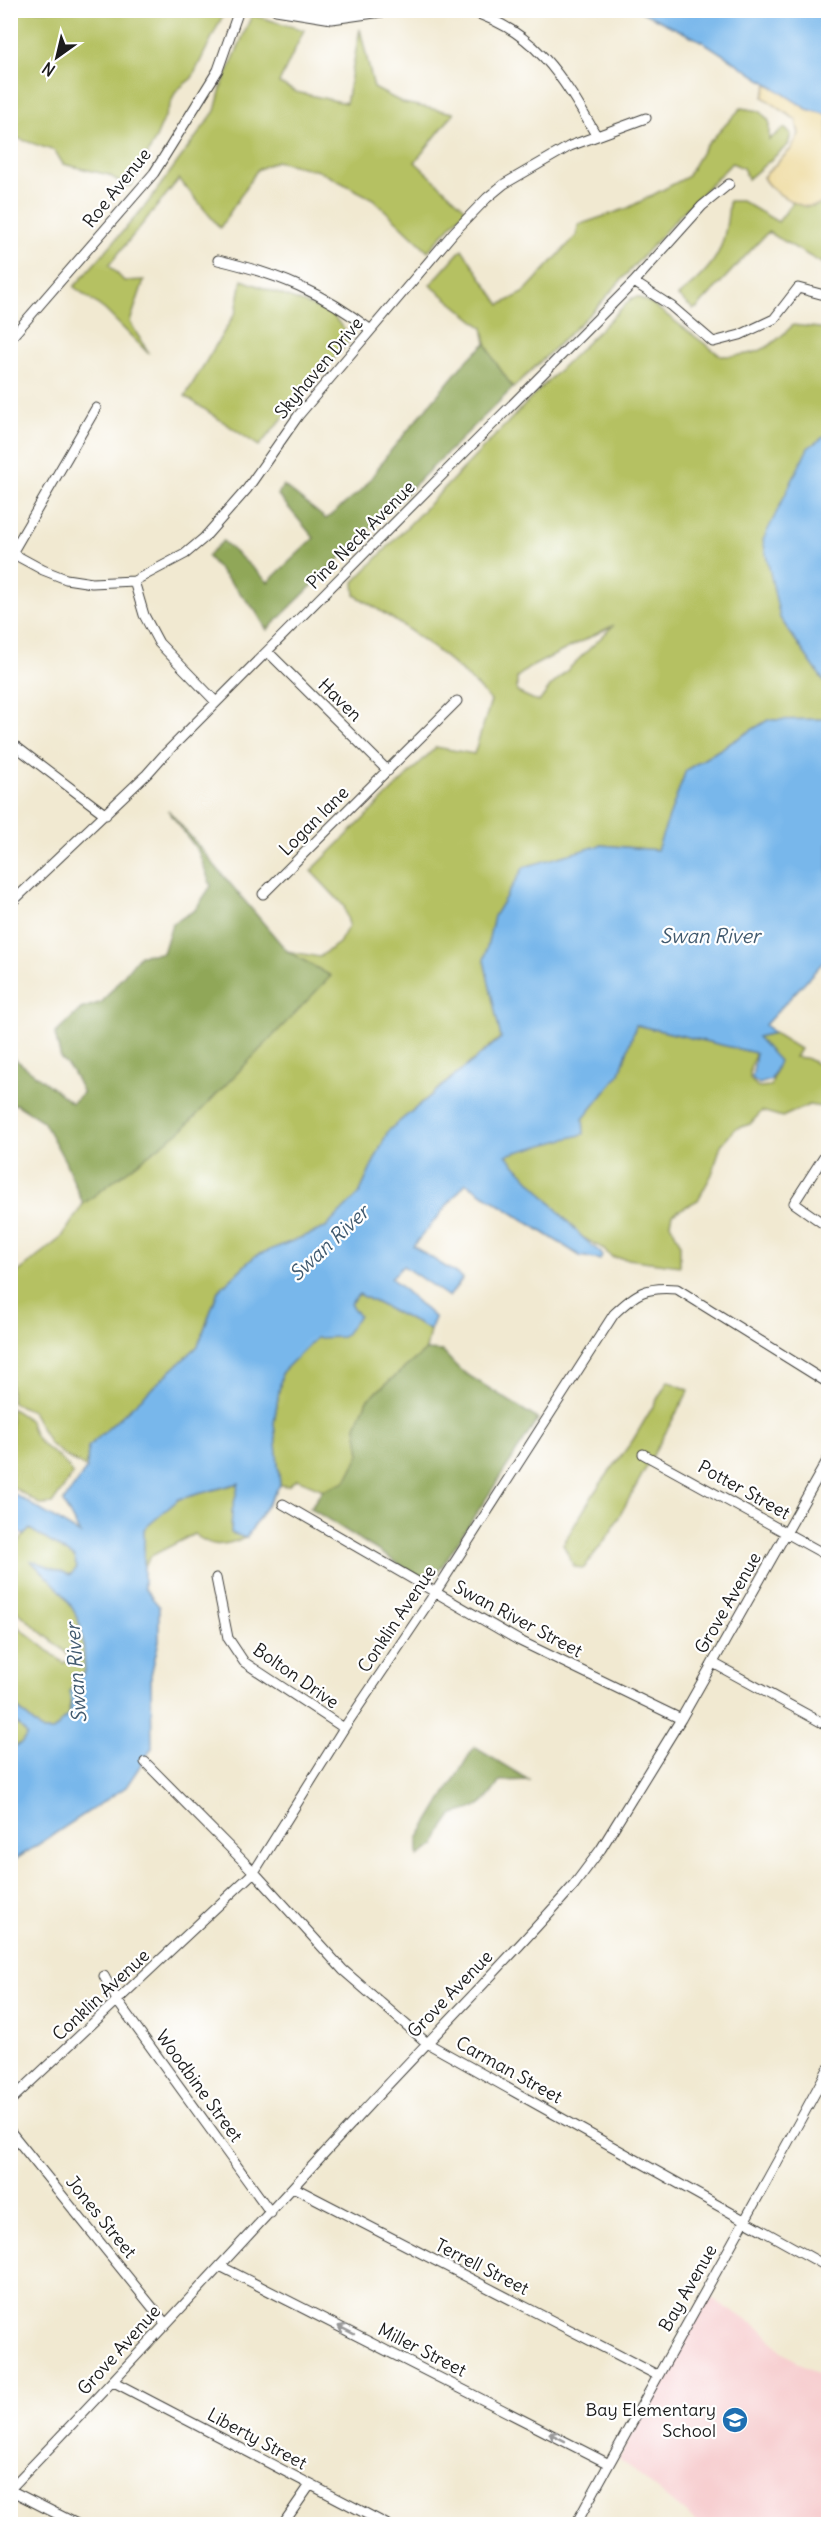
<svg xmlns="http://www.w3.org/2000/svg" width="839" height="2535" viewBox="0 0 839 2535" font-family="Delius,sans-serif">
  <style>
    .built { fill: #f7cfd0 }
    .green { fill: #b5c162; stroke: #686e3f; stroke-width: 1.5; fill-rule: evenodd }
    .forest { fill: #90a758; stroke: #56623a; stroke-width: 1.5 }
    .sand { fill: #eeda9e; stroke: #857b5d; stroke-width: 1.5 }
    .water { fill: #78b7eb; stroke: #4a6a84; stroke-width: 1.5 }
    .lines { fill: none; stroke-linecap: round; stroke-linejoin: round }
    .minor-casing { stroke: #3c3b37; stroke-width: 11 }
    .minor { stroke: #fff; stroke-width: 9 }
    .oneway { stroke: #999 }
    .labels { text-anchor: middle; stroke-width: 4.5; stroke-linejoin: round; paint-order: stroke }
    .street-label { font-size: 18px; fill: #1c1c1c; stroke: #fff }
    .poi-label { font-size: 18px; fill: #1c1c1c; stroke: #fff; text-anchor: end }
    .water-label { font-size: 20px; font-style: italic; fill: #415a6f; stroke: #fff }
  </style>
  <rect width="100%" height="100%" fill="#fff"/>
  <filter id="ink" filterUnits="userSpaceOnUse"><feTurbulence type="fractalNoise" baseFrequency=".0167" numOctaves="2"/><feDisplacementMap in="SourceGraphic" scale="12" xChannelSelector="R" yChannelSelector="G"/><feConvolveMatrix kernelMatrix="1 2 1 2 8 2 1 2 1" color-interpolation-filters="sRGB"/></filter>
  <filter id="wash" filterUnits="userSpaceOnUse"><feTurbulence type="fractalNoise" baseFrequency=".008" numOctaves="4" result="noise"/><feDisplacementMap in="SourceGraphic" scale="24" xChannelSelector="R" yChannelSelector="G"/><feGaussianBlur stdDeviation="1.35" result="paint"/><feColorMatrix in="noise" values="0 0 0 0 0 0 0 0 0 0 0 0 0 0 0 0 0 1.4 0 .05"/><feComposite in="paint" operator="in"/></filter>
  <g filter="url(#wash)">
    <rect width="100%" height="100%" fill="#f1e9d1"/>
    <!-- built -->
    <path class="built" d="M708,2296L763,2330L782,2352L828,2380V2524H699L619,2459Z"/>
    <!-- green -->
    <path class="green" d="M10,11L11,10L225,11L192,78L176,91L155,140L131,186H126L109,175L63,164L55,151L11,136Z
      M252,15L304,30L279,83L296,92L346,103L360,29L374,88L403,103L454,113L415,162L466,209L428,251L373,199L319,171L276,161L257,170L220,228L179,179L109,265L124,281L144,280L130,322L149,354L105,310L74,287L146,205L215,111L221,88Z
      M741,108L760,111L769,121V140L784,128L791,134L788,145L748,179L743,168L732,163L678,217L598,306L513,388L494,360L486,343L483,328L430,285L462,249L500,305L523,293L577,235L578,225L628,208L687,177L704,148Z
      M828,157V267L768,232L697,308L693,309L678,296C716,266 726,250 729,201H742L778,222Z
      M242,280L331,313L347,333L348,342L259,446L185,396L236,312Z
      M638,297L652,304L721,356C757,356 768,350 793,325L828,329V434L808,448L780,618L828,687V719L768,720L686,770L658,850L601,845L484,960L501,1037L388,1131L359,1194L325,1228L255,1256L218,1291L198,1346L88,1447L87,1468L67,1457L50,1444L32,1411L11,1402V1278L62,1237L83,1204L184,1128L330,976L287,951L319,957L339,943L349,925L344,906L311,871L436,747L474,754L491,701C453,658 404,625 355,595L354,582L540,389L632,298ZM614,625L550,687L539,702L517,692V677L529,668Z
      M636,1025L756,1053L750,1068V1079L758,1087L771,1086L778,1061L756,1037L774,1033L800,1049L795,1057L806,1058L828,1070V1108L809,1105L782,1117L762,1111L750,1124L735,1129L721,1145L712,1174L698,1200L672,1214L670,1223L680,1243V1266L612,1257L602,1248L582,1237L505,1154L584,1134L583,1119L620,1073Z
      M359,1294L430,1330L426,1350L367,1400L356,1426L360,1454L346,1481L323,1490L297,1479L288,1486L280,1485L274,1423L282,1372Z
      M668,1381L689,1390L610,1533L584,1568L574,1567L563,1544L596,1490L633,1440Z
      M11,1408L30,1421C35,1451 61,1451 73,1474L52,1504L41,1505L11,1486Z
      M240,1483L232,1511L231,1533L246,1538C222,1545 215,1550 194,1534L151,1556L144,1567V1529L179,1499Z
      M30,1529L74,1557L77,1568L71,1575L31,1562C53,1581 77,1604 82,1634C84,1647 84,1660 85,1672L73,1685L68,1717L53,1731H43L11,1702V1621L64,1663L72,1658L11,1606V1544L17,1543Z
      M10,1716L28,1735L22,1743L11,1748Z"/>
    <!-- forest -->
    <path class="forest" d="M486,343L494,360L513,388L267,630L255,610L207,556L223,541L268,582L314,538L278,495L283,485L326,519L364,488L388,454L465,362Z
      M168,810L287,951L331,976L184,1128L83,1204L65,1161L43,1121L16,1104L11,1105V1056L72,1103L83,1093L72,1071L61,1059L55,1034L81,1009L102,1002L140,955L163,953L172,924L195,910L211,886L198,851Z
      M426,1350L442,1351L460,1370L538,1419L435,1577L421,1578L310,1508L323,1490L346,1481L360,1454L356,1426L367,1400Z
      M474,1747L529,1780L500,1781C486,1803 480,1809 453,1814L441,1831L436,1845L418,1856V1839Z"/>
    <!-- sand -->
    <path class="sand" d="M768,82L807,109L828,115V188L825,191L824,203C817,205 810,208 803,206C790,202 768,189 763,177L791,149L799,134L796,120L763,97Z"/>
    <!-- water -->
    <path class="water" d="M640,11H828V115L807,109L705,43Z
      M828,434V687L780,618L763,540L808,448Z
      M828,719V957L765,1025L774,1033L757,1037L779,1061L771,1080L759,1084L752,1078L756,1053L636,1025L620,1073L583,1119L584,1134L506,1155L582,1237L601,1253L602,1256L600,1260L580,1256L466,1183L413,1246L463,1278L449,1297L403,1266L391,1278L435,1318L430,1330L359,1294L350,1304L359,1316L343,1337L316,1338L282,1372L274,1423L280,1485L246,1538L231,1533L232,1511L239,1483L179,1499L144,1529V1588L159,1606V1641L151,1675L152,1748L126,1787L13,1861L10,1859L11,1748L22,1743L27,1735L11,1716L10,1702L43,1731H53C66,1719 75,1711 69,1692L85,1672C84,1659 84,1646 82,1633C76,1603 52,1580 30,1560L70,1575L77,1568L74,1557L30,1529L24,1535L11,1526V1492L80,1534L63,1502L87,1468L88,1447L198,1346L218,1291L255,1256L325,1228L359,1194L388,1131L501,1038L484,960L494,916L524,867L601,845L657,850L686,770L768,720Z"/>
  </g>
  <g filter="url(#ink)">
    <g class="lines">
      <!-- minor casing -->
      <g class="minor-casing">
        <path id="minor" d="M276,10L332,19L396,10
          M465,10C534,28 563,77 596,135
          M218,260C278,274 322,292 371,330
          M634,282L671,306L713,342L740,335L774,319L798,288L828,296
          M10,339L154,173L218,70L239,10
          M10,552L43,570L66,579L92,583L134,581L185,554L204,538L247,489L298,416L454,232L487,198L504,184L570,146L646,118
          M12,553L96,408
          M134,581L144,615L159,643L216,702
          M268,652L388,771
          M10,742L106,815
          M263,894L457,701
          M10,904L147,774L163,756L634,282L702,206L729,184
          M828,1150L794,1203L828,1227
          M643,1454L828,1556
          M283,1504L518,1640L681,1719
          M216,1578L228,1638L244,1662L344,1728
          M713,1663L828,1726
          M145,1762L254,1872L343,1970L427,2043L828,2267
          M104,1976L118,2002L271,2213
          M10,2101L254,1872L344,1728L435,1593L614,1314C636,1293 646,1286 677,1289L828,1383
          M10,2131L165,2323
          M293,2187L657,2375
          M220,2266L609,2464
          M114,2382L386,2524
          M10,2489C127,2368 240,2244 354,2121C427,2042 503,1966 574,1885L601,1849L681,1719L828,1459
          M10,2490L77,2524
          M283,2524L310,2485
          M576,2524C659,2372 746,2221 828,2069"/>
      </g>
      <!-- minor -->
      <use href="#minor" class="minor"/>
    </g>
    <!-- one-way arrows -->
    <defs><path id="oneway-shaft" d="M-6 0H5M1.5-3L5.5 0L1.5 3" fill="none" stroke-width="1.6" stroke-linecap="round" stroke-linejoin="round" transform="scale(1.5)"/></defs>
    <g class="oneway">
      <use href="#oneway-shaft" transform="translate(346 2330) rotate(-153)"/>
      <use href="#oneway-shaft" transform="translate(557 2437) rotate(-153)"/>
    </g>
  </g>
  <!-- icons -->
  <defs>
    <g id="school-disc" transform="scale(1.35)"><circle r="9.5" fill="#1f6fb2" stroke="#fff"/><path d="M0-5L7-2L0 1L-7-2ZM-4 1L0 2.5L4 1V4Q0 6-4 4Z" fill="#fff"/></g>
  </defs>
  <g fill-rule="evenodd">
    <use href="#school-disc" x="735" y="2420"/>
  </g>
  <g class="labels">
    <!-- street labels -->
    <g class="street-label">
      <text transform="translate(117 188) rotate(-51)" y="6">Roe Avenue</text>
      <text transform="translate(319 368) rotate(-50)" y="6">Skyhaven Drive</text>
      <text transform="translate(361 535) rotate(-45)" y="6">Pine Neck Avenue</text>
      <text transform="translate(340 700) rotate(44)" y="6">Haven</text>
      <text transform="translate(314 821) rotate(-45)" y="6">Logan lane</text>
      <text transform="translate(744 1490) rotate(29)" y="6">Potter Street</text>
      <text transform="translate(728 1603) rotate(-60)" y="6">Grove Avenue</text>
      <text transform="translate(397 1619) rotate(-56)" y="6">Conklin Avenue</text>
      <text transform="translate(518 1619) rotate(28)" y="6">Swan River Street</text>
      <text transform="translate(296 1676) rotate(35)" y="6">Bolton Drive</text>
      <text transform="translate(450 1994) rotate(-46)" y="6">Grove Avenue</text>
      <text transform="translate(101 1995) rotate(-43)" y="6">Conklin Avenue</text>
      <text transform="translate(509 2070) rotate(29)" y="6">Carman Street</text>
      <text transform="translate(199 2086) rotate(54)" y="6">Woodbine Street</text>
      <text transform="translate(101 2217) rotate(51)" y="6">Jones Street</text>
      <text transform="translate(482 2267) rotate(27)" y="6">Terrell Street</text>
      <text transform="translate(688 2288) rotate(-60)" y="6">Bay Avenue</text>
      <text transform="translate(119 2350) rotate(-48)" y="6">Grove Avenue</text>
      <text transform="translate(422 2350) rotate(27)" y="6">Miller Street</text>
      <text transform="translate(257 2439) rotate(28)" y="6">Liberty Street</text>
    </g>
    <!-- poi labels -->
    <g class="poi-label">
      <text x="716" y="2416">Bay Elementary<tspan x="716" dy="21">School</tspan></text>
    </g>
    <!-- water labels -->
    <g class="water-label">
      <text x="710" y="943">Swan River</text>
      <text transform="translate(329 1243) rotate(-43)" y="7">Swan River</text>
      <text transform="translate(76 1673) rotate(-94)" y="7">Swan River</text>
    </g>
  </g>
  <!-- margin -->
  <rect width="839" height="2535" fill="none" stroke="#fff" stroke-width="36"/>
  <!-- north arrow -->
  <g transform="translate(57 57) rotate(214)" stroke="#ffffff" stroke-width="4.5" paint-order="stroke">
  <path d="M0-4.5L10 22L0 15L-10 22Z" fill="#1c1c1c"/>
  <text y="-9" font-size="16" font-weight="bold" text-anchor="middle" fill="#1c1c1c">N</text>
  </g>
</svg>
